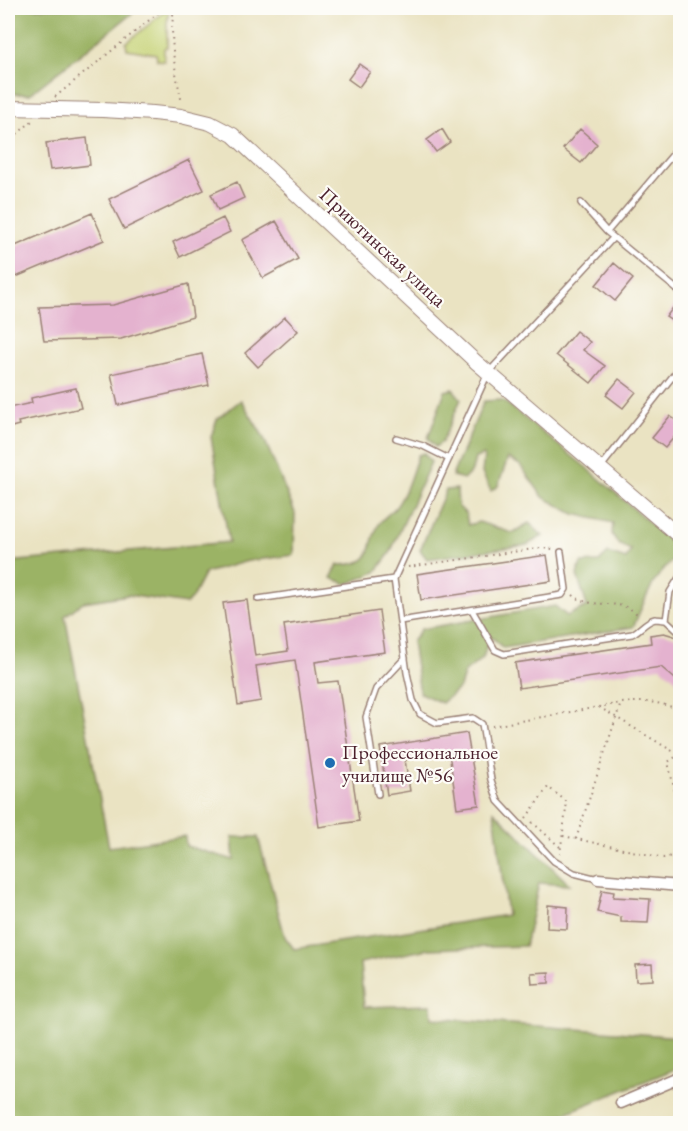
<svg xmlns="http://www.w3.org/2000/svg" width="688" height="1131" viewBox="0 0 688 1131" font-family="'EB Garamond',serif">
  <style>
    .green { fill: #c4d173; stroke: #87784f; stroke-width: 1.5 }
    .forest { fill: #9bb365; stroke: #726948; stroke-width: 1.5 }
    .building { fill: #e4b2cf }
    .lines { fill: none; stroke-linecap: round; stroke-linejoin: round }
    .service-casing { stroke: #9a8176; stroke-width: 8 }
    .minor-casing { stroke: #9a8176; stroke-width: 13 }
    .tertiary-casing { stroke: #9a8176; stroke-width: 16 }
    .path { stroke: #9a8176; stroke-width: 2; stroke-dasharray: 1.5 4.5; stroke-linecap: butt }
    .service { stroke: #fff; stroke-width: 5 }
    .minor { stroke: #fff; stroke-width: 10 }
    .tertiary { stroke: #fff; stroke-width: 14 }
    .poi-dot { fill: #1f6fb2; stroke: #fdfcf7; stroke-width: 2 }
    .labels { text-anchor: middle; stroke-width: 4.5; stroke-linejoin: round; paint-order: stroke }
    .street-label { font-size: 20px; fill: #4a1f2b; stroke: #fdfcf7 }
    .poi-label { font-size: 20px; fill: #4a1f2b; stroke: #fdfcf7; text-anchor: start }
  </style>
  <rect width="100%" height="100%" fill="#fdfcf7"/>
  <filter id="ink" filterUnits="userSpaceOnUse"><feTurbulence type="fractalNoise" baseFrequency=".0167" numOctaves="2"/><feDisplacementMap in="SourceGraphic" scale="12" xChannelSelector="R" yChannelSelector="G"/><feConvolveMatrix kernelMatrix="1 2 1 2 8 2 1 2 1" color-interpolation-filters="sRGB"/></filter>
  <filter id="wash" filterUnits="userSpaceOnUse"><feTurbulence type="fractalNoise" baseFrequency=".008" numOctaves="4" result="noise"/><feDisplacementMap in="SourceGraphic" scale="24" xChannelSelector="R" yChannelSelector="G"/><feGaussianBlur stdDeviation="1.35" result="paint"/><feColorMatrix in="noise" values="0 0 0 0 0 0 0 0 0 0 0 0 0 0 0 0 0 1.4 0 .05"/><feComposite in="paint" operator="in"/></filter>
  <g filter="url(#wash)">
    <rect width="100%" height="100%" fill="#eae3c2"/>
    <!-- green -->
    <path class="green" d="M169,8L167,23V47L164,48V61L157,60L156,54L127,49L126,43Z"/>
    <!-- forest -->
    <path class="forest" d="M8,8H139L30,94H8Z
      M453,389L461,399L442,442L435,447L428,438L445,391Z
      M241,400L263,436L295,513L294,555L248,561L205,573L192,598L186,604L128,595L83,602L65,616L109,847L185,836L186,846L234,860L232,837H258L285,937L294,949L507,915L494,811L570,885L539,883L525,946L428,949L360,963L364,1007L431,1005L432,1018L680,1037V1067L541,1123H8V562L229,542L211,437L217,419Z
      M502,400L593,473L678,548V556C651,577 647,597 633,627L503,648L494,639L489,638L483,658L465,672L460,687L442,703L420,693L412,642L421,629L555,606L567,616L587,606L577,575L581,563L599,562L608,553L626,559L631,550L618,544L612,534L613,523L574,514L543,497L520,465L508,458L498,486L491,491L482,473L484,455L475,458L472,471L464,479L452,476L484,401Z
      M424,453L431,462L390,553L376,572L347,584L331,578L338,565C378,565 365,549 379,524C383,517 391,513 396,507C407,492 412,472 418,455Z
      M457,489L458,506L466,514L468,525L479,522L512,533L529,523L543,536L527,545L427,559L420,550L446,490Z"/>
    <g id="blocks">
      <!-- building -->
      <path class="building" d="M359,64L370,72L359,87L348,79Z
        M442,129L450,142L436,152L427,140Z
        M580,129L597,144L581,163L563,149Z
        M87,138L90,165L50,170L46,143Z
        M189,160L204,190L124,229L109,199Z
        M237,182L244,198L218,210L211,194Z
        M92,213L104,240L16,277L8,257V249Z
        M223,218L230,232L180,257L173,242Z
        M276,221L298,259L263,278L242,240Z
        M614,263L633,279L615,301L596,285Z
        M188,284L193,317L121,339L44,341L39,307L113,305Z
        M681,297V327L666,317Z
        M285,317L298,331L258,367L245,353Z
        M576,331L590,342L583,350L605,366L591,383L556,355Z
        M202,354L209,385L118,405L111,374Z
        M619,379L636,392L623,408L606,395Z
        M76,388L81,408L18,422L19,425L8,428V408L32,403L31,398Z
        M670,416L681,424V429L665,448L652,438Z
        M547,555L551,581L421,600L417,574Z
        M247,600L255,656L288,651L284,625L379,611L385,652L315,662L318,683L338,681L359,821L319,827L295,660L256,666L261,701L238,705L223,603Z
        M664,633L674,636L681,642V684L661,667L519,688L515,663L651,643L650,635Z
        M467,733L479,805L457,808L449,753L405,760L410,791L387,795L380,747Z
        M602,890L614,892L613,897L650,899L648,923L621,922V917L597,912Z
        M548,905L568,907L567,929L547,928Z
        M652,964L653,980L636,981L635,965Z
        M549,972V983L532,984L531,973Z"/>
    </g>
  </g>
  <g filter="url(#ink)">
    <use href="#blocks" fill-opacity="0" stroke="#9a8176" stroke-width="1.5"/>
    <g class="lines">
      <!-- service casing -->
      <g class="service-casing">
        <path id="service" d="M581,203L607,232L680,292
          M607,232L680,146
          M396,438L423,446L449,459
          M601,467L680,367
          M680,576L670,592L666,620L680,633
          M258,599L394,579
          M472,610L495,650L504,654L632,634C640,630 646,621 655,619C656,619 665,620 666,620
          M400,621L562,595L566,589L561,552
          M378,794L366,717L376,689L405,658
          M598,879L574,873L554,861L498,801L491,780L482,724L473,718L437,723L420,714L413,700L407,673L394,579L488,373L613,238"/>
      </g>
      <!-- minor casing -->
      <g class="minor-casing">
        <path id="minor" d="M598,879L680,886
          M621,1103L680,1078"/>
      </g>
      <!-- tertiary casing -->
      <g class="tertiary-casing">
        <path id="tertiary" d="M8,108L103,110L153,113L181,116L210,123L233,135L476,362L680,537"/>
      </g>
      <!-- path -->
      <path class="path" d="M174,8C169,40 175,71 182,103
        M55,97L164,8
        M8,142L32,121
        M408,567L540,548L553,549
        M573,595C594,612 620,595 639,616
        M599,707L679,755
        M492,726L621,703C646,701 657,701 680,710
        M680,754L668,762L676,797L680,798
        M526,818L548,787L567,802L560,854
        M532,822L561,848
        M563,836L664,858L680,854
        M576,839L621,703"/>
      <!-- service -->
      <use href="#service" class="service"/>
      <!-- minor -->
      <use href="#minor" class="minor"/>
      <!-- tertiary -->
      <use href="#tertiary" class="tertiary"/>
    </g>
  </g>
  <!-- markers -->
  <circle class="poi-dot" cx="330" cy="763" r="6"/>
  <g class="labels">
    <!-- street labels -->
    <g class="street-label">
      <text transform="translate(383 247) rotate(43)" y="7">Приютинская улица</text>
    </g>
    <!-- poi labels -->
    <g class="poi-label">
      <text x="342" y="759">Профессиональное<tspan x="342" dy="23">училище №56</tspan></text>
    </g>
  </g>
  <!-- margin -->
  <rect width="688" height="1131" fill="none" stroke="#fdfcf7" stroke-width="30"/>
</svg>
